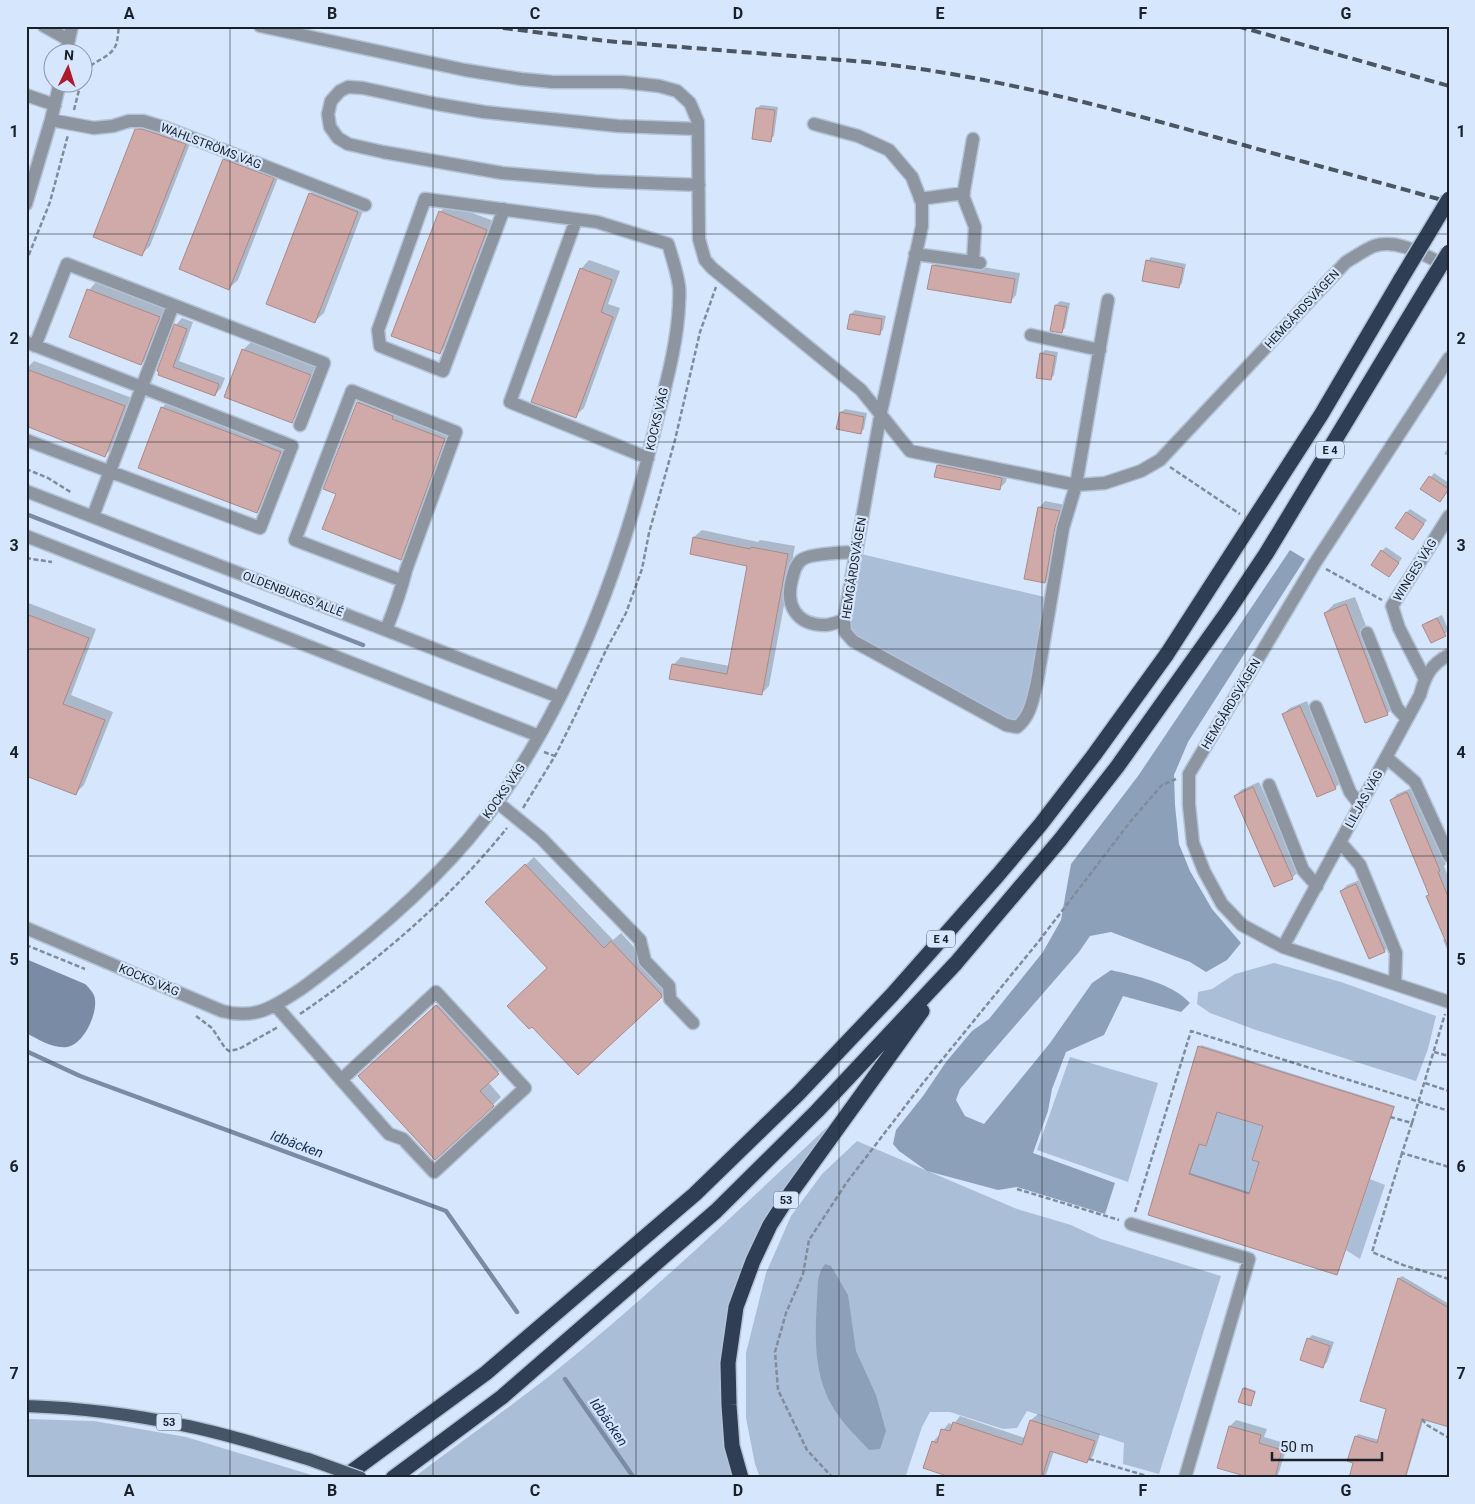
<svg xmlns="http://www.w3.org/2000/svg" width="1475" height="1504" viewBox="0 0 1475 1504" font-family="Roboto,sans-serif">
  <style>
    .green { fill: #abbed8 }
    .forest { fill: #8da0ba }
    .water { fill: #7a8ca5 }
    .shadow { fill: #0003; fill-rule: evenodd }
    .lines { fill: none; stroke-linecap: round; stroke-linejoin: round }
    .stream { stroke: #7a8ca5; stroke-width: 4.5 }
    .building { fill: #cfaaa8; stroke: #ac8987; fill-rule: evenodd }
    .minor-casing { stroke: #b4c2d6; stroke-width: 15 }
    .major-casing { stroke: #b4c2d6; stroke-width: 15 }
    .highway-casing { stroke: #b4c2d6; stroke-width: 18 }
    .path { stroke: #808c9c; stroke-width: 2.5; stroke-dasharray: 5 2.5; stroke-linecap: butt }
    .minor { stroke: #8d95a1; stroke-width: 12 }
    .major { stroke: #475568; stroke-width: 12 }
    .highway { stroke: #2f3e54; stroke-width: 15 }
    .rail { stroke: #4c5663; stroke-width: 4; stroke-dasharray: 10 5; stroke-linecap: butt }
    .major-bridge-casing { stroke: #b4c2d6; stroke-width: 15; stroke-linecap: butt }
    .highway-bridge-casing { stroke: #b4c2d6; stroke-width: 18; stroke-linecap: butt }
    .major-bridge { stroke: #475568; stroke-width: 12 }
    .highway-bridge { stroke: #2f3e54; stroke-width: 15 }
    .grid { fill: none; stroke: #19202a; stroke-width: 1; stroke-opacity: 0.55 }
    .labels { text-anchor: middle; stroke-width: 4.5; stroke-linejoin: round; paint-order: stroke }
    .shield { fill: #d6e6fc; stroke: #525b69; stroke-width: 1 }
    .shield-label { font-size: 11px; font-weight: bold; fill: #19202a }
    .street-label { font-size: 12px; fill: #19202a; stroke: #d6e6fc }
    .water-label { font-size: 14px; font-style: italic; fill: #122d51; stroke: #d6e6fc }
    .neatline { fill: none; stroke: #19202a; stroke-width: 2 }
    .grid-label { font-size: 16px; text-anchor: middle; font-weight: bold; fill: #19202a }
  </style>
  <rect width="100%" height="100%" fill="#d6e6fc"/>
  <!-- green -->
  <path class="green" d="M861,554L1049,598L1029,703L1012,724L857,639L848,626Z
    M1274,963L1341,982L1436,1016L1428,1049L1416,1081L1256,1030L1210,1013L1197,1004L1198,992L1212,989L1235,974Z
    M1070,1057L1158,1083L1128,1182L1037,1150Z
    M1217,1112L1272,1129L1260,1135L1252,1160L1259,1162L1249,1194L1189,1174L1199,1144L1206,1146Z
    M826,1128L829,1130L788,1185L764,1220L743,1265L730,1306L726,1450L733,1478H413C458,1444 503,1412 547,1378C644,1300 735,1214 826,1128Z
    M857,1141L1017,1209L1071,1225L1101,1239L1221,1276L1159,1474L1123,1464L1124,1443L1027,1411L1017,1428L1003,1429L950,1412H930L922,1427L905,1478H760L755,1464L746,1418V1353L766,1273L791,1216L822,1174Z
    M1370,1179L1385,1185L1360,1259L1346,1250Z
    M26,1419L94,1421L186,1437L315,1476L312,1478H26Z"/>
  <!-- forest -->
  <path class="forest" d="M1290,550L1305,559L1188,742L1174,775L1175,805L1179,844L1190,871L1212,909L1241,943L1227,960L1206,972L1190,962L1111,932L1090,936L1079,952L960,1089L956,1100L965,1116L984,1124L1050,1043L1092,983L1111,970C1136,976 1172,983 1190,1003L1181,1012L1123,996L1104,1035L1066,1052L1052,1089L1048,1111L1033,1153L1115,1183L1105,1214L1017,1187L998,1190L927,1171L899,1151L893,1144L896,1130L923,1096L946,1062L972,1031L989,1019L1043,952L1061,920L1071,864L1138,776Z
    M825,1264L831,1266L848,1295L856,1351L876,1395L886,1431L880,1449L869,1450C859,1439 847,1428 838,1415C809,1374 816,1327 818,1280L821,1270Z"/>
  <!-- water -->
  <path class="water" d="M26,959L85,984C89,988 95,994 95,1000C97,1015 83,1045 67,1047C53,1049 38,1039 26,1033Z"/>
  <!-- shadow -->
  <path class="shadow" d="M761,105L778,107L774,136L770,140L757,108Z
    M145,121L193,136L150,246L142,254L136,130Z
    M232,151L281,170L238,280L229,288L224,159Z
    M318,185L366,203L324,313L315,321L310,194Z
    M448,204L494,221L448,344L439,353L440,212Z
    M1151,257L1186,264L1182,283L1179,287L1148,261Z
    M589,260L620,271L608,304L620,308L584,408L575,416L581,269Z
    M939,260L1020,273L1016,295L1010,302L933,266Z
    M97,281L168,308L150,355L141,364L89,290Z
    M1060,301L1070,303L1065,328L1061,332L1056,305Z
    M855,310L886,316L883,330L879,334L849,328L851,314Z
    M182,318L193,322L179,361L225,378L221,388L215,395L160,375L176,325Z
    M252,341L318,366L300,413L292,421L243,350Z
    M1045,350L1058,352L1054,375L1051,379L1041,354Z
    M34,361L132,398L114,447L105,455L26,425V369Z
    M367,394L452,431L409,550L401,558L337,493L325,488L358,402Z
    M170,399L289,444L265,504L257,512L162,408Z
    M845,409L867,413L864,429L860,433L841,412Z
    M1449,447V456L1444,454Z
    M944,459L1008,472L1006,482L999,489L938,465Z
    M1434,473L1449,483V489L1443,496L1422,488Z
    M1045,501L1065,505L1051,576L1045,582L1039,508Z
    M1410,509L1427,520L1413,538L1406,513Z
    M702,530L758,542L760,540L795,546L769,686L761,694L673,665L681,657L730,666L749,565L694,537Z
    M1386,547L1402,558L1393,572L1382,551Z
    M1355,597L1396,705L1387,714L1325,613L1334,604Z
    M26,602L96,629L71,695L113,712L84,785L76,793L26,774Z
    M1442,615L1449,631L1431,642L1423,625L1427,622Z
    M1307,701L1341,782L1335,788L1283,714L1290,708Z
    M1259,782L1299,871L1292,878L1235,796L1241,790Z
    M1414,787L1446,864L1444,866L1449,879V954L1443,940L1445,938L1428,896L1430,894L1391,800L1397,794Z
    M534,857L613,940L621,933L669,985L670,987L661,996L548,968L495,894Z
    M1362,879L1391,945L1384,951L1341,891L1347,885Z
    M445,998L506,1065L488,1082L501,1097L493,1105L369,1067Z
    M1201,1045L1395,1106L1337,1274L1150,1214ZM1218,1110L1264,1126L1261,1161L1251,1193L1190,1173L1200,1143L1206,1145L1207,1143Z
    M1402,1276L1449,1304V1426L1424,1418L1406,1478H1350L1355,1462L1356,1437L1358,1434L1379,1440L1388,1408L1362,1401L1399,1278Z
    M1312,1335L1334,1342L1327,1362L1323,1366L1308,1339Z
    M1245,1387L1256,1391L1251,1404L1244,1389Z
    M1038,1414L1100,1434L1093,1456L1087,1462L1054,1451L1045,1478H957L933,1442L949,1423L953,1425L960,1416L1025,1438L1031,1420Z
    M1236,1420L1267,1429L1264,1437L1288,1444L1277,1478H1256L1230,1426Z"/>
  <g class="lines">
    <!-- stream -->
    <path class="stream" d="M26,514L363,645
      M26,1051L80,1076L446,1211L517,1312
      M565,1379L634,1478"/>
  </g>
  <!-- building -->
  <path class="building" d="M756,108L775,110L771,142L752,139Z
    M135,129H142L186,144L142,256L93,237Z
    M223,159L274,178L229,290L179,269Z
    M309,193L358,212L315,323L266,304Z
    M439,211L487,230L440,354L391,336Z
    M1146,260L1183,268L1179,288L1142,281Z
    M932,265L1015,279L1011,303L927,289Z
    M580,268L612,280L601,312L613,317L576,418L531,402Z
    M87,289L160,317L141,365L69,337Z
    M1055,305L1067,307L1062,333L1050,331Z
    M850,314L882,319L880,335L847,329Z
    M174,324L187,329L173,367L219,384L215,396L158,375L159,372L157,371Z
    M242,349L311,375L292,423L224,397Z
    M1040,353L1055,356L1051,380L1036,378Z
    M26,369L125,406L105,457L26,426Z
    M357,402L393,416L392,419L445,439L401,560L322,529L336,494L323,489Z
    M161,407L281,452L257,513L138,468Z
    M840,412L864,417L861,434L836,429Z
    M937,465L1002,478L1000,490L934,477Z
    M1429,476L1449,489L1440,502L1420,489Z
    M1038,507L1060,511L1055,527L1045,583L1024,579Z
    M1406,512L1424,524L1413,540L1395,528Z
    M693,537L750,549L751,547L788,554L762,695L669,679L672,664L727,674L747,566L690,554Z
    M1381,550L1399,563L1389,577L1371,565Z
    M1346,604L1388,715L1365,723L1324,613Z
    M26,614L89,638L63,704L105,720L76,795L26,776Z
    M1437,618L1446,636L1431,643L1422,625Z
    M1300,706L1336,789L1317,797L1282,714Z
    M1253,787L1293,879L1274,887L1234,796Z
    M1407,792L1440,871L1438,872L1449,899V949L1426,896L1429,895L1390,800Z
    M525,864L604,948L611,941L661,994L662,997L578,1075L532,1027L529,1029L507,1006L547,968L485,902Z
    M1356,884L1385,952L1369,959L1340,891Z
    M436,1005L499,1074L480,1091L494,1106L435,1160L358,1076Z
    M1198,1046L1394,1107L1337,1275L1148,1215ZM1217,1112L1263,1126L1252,1160L1259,1162L1249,1194L1189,1174L1199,1144L1206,1146Z
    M1398,1278L1449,1308V1427L1422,1419L1405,1478H1349L1353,1463L1347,1461L1355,1436L1377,1443L1386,1409L1360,1401Z
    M1307,1338L1330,1346L1323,1368L1300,1360Z
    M1243,1388L1255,1392L1251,1406L1238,1402Z
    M1030,1420L1095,1441L1087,1463L1050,1451L1042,1478H953L923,1468L932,1441L937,1443L941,1429L950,1431L953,1422L1022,1445Z
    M1229,1426L1261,1435L1259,1443L1282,1450L1275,1478H1252L1217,1468Z"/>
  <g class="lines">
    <!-- minor casing -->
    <g class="minor-casing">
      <path id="minor" d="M44,26L69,40
        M260,26L465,70L521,79L553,82H623L659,86L677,91L690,103L698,122L699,239L705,260L712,268L861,390L910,451L1076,485L1105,483L1141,471L1160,460L1346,262C1355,257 1364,250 1374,246C1399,238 1427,257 1449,267
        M66,52L72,26
        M26,95L55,105
        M51,120L94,128L113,126L129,121H143L166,128L365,205
        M814,124L858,136L889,150L912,177L922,203V226L881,412L844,620L845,632L853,641L1006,725L1017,727C1031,716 1033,698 1037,682L1063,528L1076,485L1108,300
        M698,129L618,126L484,112L437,104L363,88L348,87L340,91L331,101L328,114L330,127L338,138L348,144L383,152L502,173L595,181L699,185
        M920,199L964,193
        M26,204L51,120L60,82
        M576,220L510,402L648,458
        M915,254L980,263
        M973,262L975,227L963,196L973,139
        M1031,335L1100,350
        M26,342L292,446L260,528L26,440
        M35,346L67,264L324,363L300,425
        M1449,358L1315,563L1189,774V805L1193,843L1204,871L1222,904L1242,925L1283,947L1449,1002
        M26,491L559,697
        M93,516L173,305
        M26,536L539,736
        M844,620C838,622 831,625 825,625C796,625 785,605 792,579C794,571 796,563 803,559C810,554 846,552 856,552
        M386,630C394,610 401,591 406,570L456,432L352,391L295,540L403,581
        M1367,633L1397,708L1407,719
        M1425,679L1399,628L1392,606L1449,516
        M1316,707L1350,792L1360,805
        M1387,758L1415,782L1449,856
        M1269,785L1303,870L1317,886
        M497,802L541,838L640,940L645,961L669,986L670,999L693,1023
        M1340,842L1360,865L1396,953L1395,984
        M26,928L222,1011C255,1020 274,1007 301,989C315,979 329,968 343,957C400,912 456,861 498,801C574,693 624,560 654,432C664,390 677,348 679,305C679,299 680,292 679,286C677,272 672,257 668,244L597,222L425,199L378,330L380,346L443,371L504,209
        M1283,947L1420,695C1425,676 1431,664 1449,655
        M276,1006L389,1134L403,1139L434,1172L525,1088L436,992L341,1080
        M1131,1224L1249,1259L1185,1478"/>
    </g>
    <!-- major casing -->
    <g class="major-casing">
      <path id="major" d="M26,1406C79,1408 131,1414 182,1425C225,1433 267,1447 308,1459"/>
    </g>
    <!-- highway casing -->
    <g class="highway-casing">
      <path id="highway" d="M343,1478L486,1373L695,1194L798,1094L892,995L998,875L1041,824L1094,755L1167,654L1321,415L1401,279
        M393,1478L502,1397L716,1211L817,1111L956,963L1060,840L1117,767L1228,611L1266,554L1428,286
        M741,1478L732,1446L729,1405L728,1363L736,1307L753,1261L770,1225L790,1194L922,1011"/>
    </g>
    <!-- path -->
    <path class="path" d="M82,78C87,61 107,61 115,47C118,42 118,32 119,26
      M74,110L81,82
      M26,262L50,202L68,135
      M1170,467L1240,514
      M26,469L48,478L72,493
      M26,558L52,562
      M1326,569L1382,600
      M544,752L555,756
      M523,808L555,756L574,718L607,648L626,613L642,569L649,533L675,440L700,332L716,287
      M26,945L85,969
      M300,1014C379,960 447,902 507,828
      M196,1016L212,1028L225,1048L229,1051L239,1049L278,1027
      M1434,1052L1449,1056
      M1425,1083L1449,1091
      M1390,1117L1412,1123L1402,1153L1449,1167
      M1412,1123L1445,1014
      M1402,1153L1372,1252L1403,1265L1449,1279
      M1017,1189L1119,1220
      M1135,1212L1191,1031L1449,1111
      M1422,1419L1427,1425L1449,1438
      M1089,1459L1154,1478
      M833,1478L807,1450L778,1390L775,1352L786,1313L803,1274L809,1240L847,1182L923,1083L1039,941L1130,822L1162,785L1176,779"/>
    <!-- minor -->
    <use href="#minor" class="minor"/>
    <!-- major -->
    <use href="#major" class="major"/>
    <!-- highway -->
    <use href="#highway" class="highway"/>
    <!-- rail -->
    <path class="rail" d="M488,26L606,41L867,62C986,75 1100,105 1215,137C1293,159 1371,180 1449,202
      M1237,26L1449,86"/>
    <!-- major-bridge casing -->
    <g class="major-bridge-casing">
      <path id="major-bridge" d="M308,1459L361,1478"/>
    </g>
    <!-- highway-bridge casing -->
    <g class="highway-bridge-casing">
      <path id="highway-bridge" d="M1401,279L1449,199
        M1428,286L1449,252"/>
    </g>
    <!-- major-bridge -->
    <use href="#major-bridge" class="major-bridge"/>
    <!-- highway-bridge -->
    <use href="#highway-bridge" class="highway-bridge"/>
  </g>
  <!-- grid -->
  <path class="grid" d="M230,26V1478M433,26V1478M636,26V1478M839,26V1478M1042,26V1478M1245,26V1478M26,234H1449M26,442H1449M26,649H1449M26,856H1449M26,1062H1449M26,1270H1449"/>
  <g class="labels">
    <!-- shield labels -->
    <g class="shield">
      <rect x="1316" y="441.5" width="28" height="17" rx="4"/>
      <rect x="927" y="930.5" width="28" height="17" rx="4"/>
      <rect x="773.5" y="1191.5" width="25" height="17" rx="4"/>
      <rect x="156.5" y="1413.5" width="25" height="17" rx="4"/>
    </g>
    <g class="shield-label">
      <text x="1330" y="454">E 4</text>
      <text x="941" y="943">E 4</text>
      <text x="786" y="1204">53</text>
      <text x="169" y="1426">53</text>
    </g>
    <!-- street labels -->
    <g class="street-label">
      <text transform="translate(211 146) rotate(21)" y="4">WAHLSTRÖMS VÄG</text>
      <text transform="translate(1302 309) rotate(-47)" y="4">HEMGÅRDSVÄGEN</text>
      <text transform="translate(657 419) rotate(-77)" y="4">KOCKS VÄG</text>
      <text transform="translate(854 568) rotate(-81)" y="4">HEMGÅRDSVÄGEN</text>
      <text transform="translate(1415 570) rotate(-58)" y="4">WINGES VÄG</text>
      <text transform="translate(293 594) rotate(21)" y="4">OLDENBURGS ALLÉ</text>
      <text transform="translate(1231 704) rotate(-59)" y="4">HEMGÅRDSVÄGEN</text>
      <text transform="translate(504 791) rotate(-55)" y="4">KOCKS VÄG</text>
      <text transform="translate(1364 799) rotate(-61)" y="4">LILJAS VÄG</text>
      <text transform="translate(149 980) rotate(23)" y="4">KOCKS VÄG</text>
    </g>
    <!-- water labels -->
    <g class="water-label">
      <text transform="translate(297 1144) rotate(20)" y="5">Idbäcken</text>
      <text transform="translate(609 1422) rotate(55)" y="5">Idbäcken</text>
    </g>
  </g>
  <!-- border -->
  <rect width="1475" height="1504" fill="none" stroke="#d6e6fc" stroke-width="55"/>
  <!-- north arrow -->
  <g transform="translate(68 68) rotate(4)"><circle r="24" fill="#d6e6fc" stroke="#8a97a8"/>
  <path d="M0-4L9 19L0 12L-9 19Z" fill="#ae1a2a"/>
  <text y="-8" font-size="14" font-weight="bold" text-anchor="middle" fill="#19202a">N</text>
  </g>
  <!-- scale -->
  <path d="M1272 1452v8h110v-8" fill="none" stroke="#19202a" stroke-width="2.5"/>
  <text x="1280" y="1452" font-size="15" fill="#19202a" stroke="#d6e6fc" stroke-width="4" paint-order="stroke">50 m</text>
  <rect x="28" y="28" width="1420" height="1448" class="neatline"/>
  <g class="grid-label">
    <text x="129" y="19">A</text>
    <text x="332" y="19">B</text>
    <text x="535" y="19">C</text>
    <text x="738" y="19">D</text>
    <text x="940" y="19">E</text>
    <text x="1143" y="19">F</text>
    <text x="1346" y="19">G</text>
    <text x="14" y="137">1</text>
    <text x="1461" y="137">1</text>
    <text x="14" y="344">2</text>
    <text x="1461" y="344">2</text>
    <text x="14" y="551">3</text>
    <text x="1461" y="551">3</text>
    <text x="14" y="758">4</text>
    <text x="1461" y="758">4</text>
    <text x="14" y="965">5</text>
    <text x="1461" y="965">5</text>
    <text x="14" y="1172">6</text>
    <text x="1461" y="1172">6</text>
    <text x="14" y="1379">7</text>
    <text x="1461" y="1379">7</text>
    <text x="129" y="1496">A</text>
    <text x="332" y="1496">B</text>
    <text x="535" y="1496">C</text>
    <text x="738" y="1496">D</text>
    <text x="940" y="1496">E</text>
    <text x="1143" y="1496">F</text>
    <text x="1346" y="1496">G</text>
  </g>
</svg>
